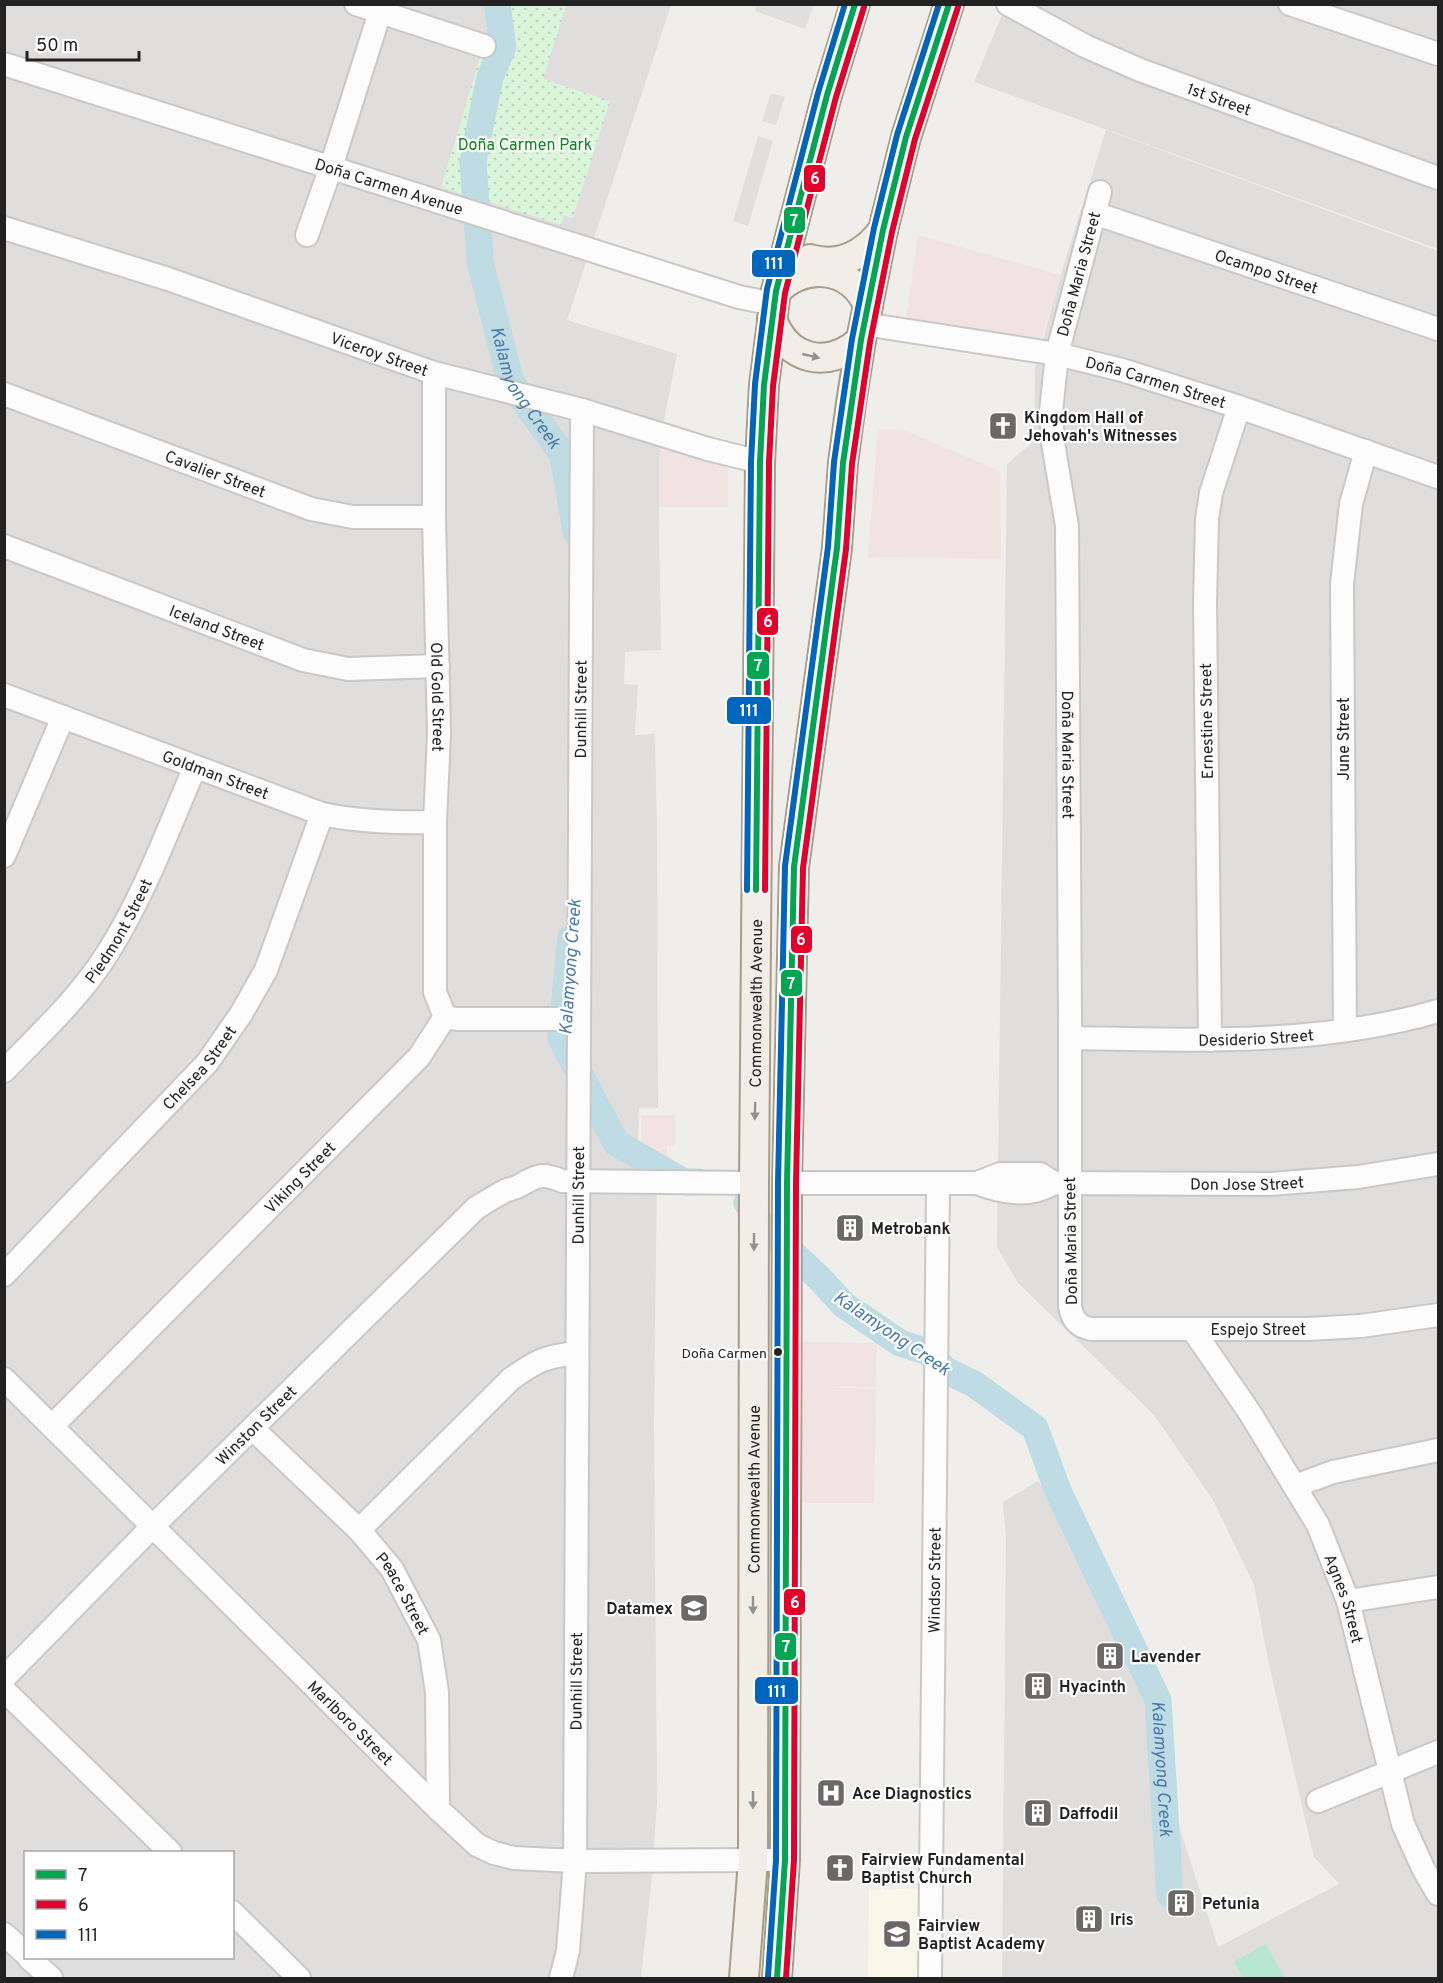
<svg xmlns="http://www.w3.org/2000/svg" width="1443" height="1983" viewBox="0 0 1443 1983" font-family="Overpass,sans-serif">
  <style>
    .residential { fill: #dfdedc; fill-rule: evenodd }
    .commercial { fill: #f1e3e1 }
    .education { fill: #f8f7e8 }
    .park { fill: url(#park-dots) }
    .pitch { fill: #b7e6d2 }
    .parking { fill: #e0dfde }
    .lines { fill: none; stroke-linecap: round; stroke-linejoin: round }
    .river { stroke: #bfdbe3; stroke-width: 27 }
    .minor-casing { stroke: #c9c8c7; stroke-width: 26 }
    .major-casing { stroke: #a79c86; stroke-width: 32 }
    .minor { stroke: #fdfcfc; stroke-width: 22 }
    .major { stroke: #f3ede7; stroke-width: 28 }
    .bus-1-casing { stroke: #fff; stroke-width: 10 }
    .bus-2-casing { stroke: #fff; stroke-width: 10 }
    .bus-3-casing { stroke: #fff; stroke-width: 10 }
    .bus-1 { stroke: #00a651; stroke-width: 6 }
    .bus-2 { stroke: #e4002b; stroke-width: 6 }
    .bus-3 { stroke: #0065bd; stroke-width: 6 }
    .oneway { fill: #95928e }
    .bus-dot { fill: #222; stroke: #fff; stroke-width: 2 }
    .labels { text-anchor: middle; stroke-width: 4.5; stroke-linejoin: round; paint-order: stroke }
    .bus-label { font-size: 14px; fill: #222; stroke: #fff; text-anchor: end }
    .street-label { font-size: 16px; fill: #222; stroke: #fff }
    .park-label { font-size: 16px; fill: #0c8416; stroke: #fff }
    .poi-label { font-size: 16px; font-weight: bold; fill: #222; stroke: #fff; text-anchor: start }
    .water-label { font-size: 18px; font-style: italic; fill: #4a7aab; stroke: #fff }
    .line-badge { stroke: #fff; stroke-width: 2 }
    .badge-label { font-size: 16px; text-anchor: middle; font-weight: bold; fill: #fff }
  </style>
  <defs>
    <pattern id="park-dots" width="8" height="8" patternUnits="userSpaceOnUse" patternTransform="scale(1.5)"><rect width="8" height="8" fill="#daf5da"/><path d="M2 2h.1M6 6h.1" fill="none" stroke="#bbd2bb" stroke-width="1.8" stroke-linecap="round"/></pattern>
  </defs>
  <rect width="100%" height="100%" fill="#f0eeeb"/>
  <!-- residential -->
  <path class="residential" d="M5,5H671L567,320L677,354L660,441L659,507L661,650L625,652L624,684L638,685L635,735L655,734L657,839L658,1108H639L637,1170L657,1172L654,1422L657,1801L652,1876L641,1978H5ZM26,1852H232V1958H26Z
    M1006,5H1438V249L974,82Z
    M1106,130L1438,251V1978H1002L1006,1538L1003,1502L1038,1481L1095,1553L1121,1616L1147,1693L1180,1829L1218,1947L1339,1884L1314,1857L1268,1660L1254,1585L1213,1500L1154,1415L1018,1283L997,1247L1007,464L1034,441L1035,369L1061,274Z"/>
  <!-- commercial -->
  <path class="commercial" d="M918,235L1061,275L1042,338L906,319Z
    M878,429L904,430L1000,471L1001,559L868,557Z
    M660,441L728,462V507H659Z
    M641,1115H675V1146H667V1166H641Z
    M802,1342L877,1343L876,1387H811L876,1389L874,1503H802Z"/>
  <!-- education -->
  <path class="education" d="M927,1888L925,1978H868L869,1890Z"/>
  <!-- park -->
  <path class="park" d="M496,5H566L543,79L610,101L573,218L564,215L561,225L441,187Z"/>
  <!-- pitch -->
  <path class="pitch" d="M1266,1944L1285,1978H1243L1234,1962Z"/>
  <!-- parking -->
  <path class="parking" d="M757,5V4L814,5L805,29L755,11Z
    M771,93L785,97L776,125L762,121Z
    M758,136L773,141L748,226L733,221Z"/>
  <g class="lines">
    <!-- river -->
    <g class="river">
      <path id="s1" d="M497,4L503,47L490,77L473,161L480,262L511,383L563,455L576,532"/>
      <path d="M571,938L561,1038L616,1143L684,1182H699"/>
      <path id="s2" d="M747,1203L762,1225L819,1278L844,1305L900,1343L928,1352L945,1370L974,1384L1035,1428L1058,1491L1158,1700L1170,1895"/>
    </g>
    <!-- minor casing -->
    <g class="minor-casing">
      <g id="minor">
        <path d="M356,4L484,46"/>
        <path id="s3" d="M1008,4L1085,46L1140,70L1438,178"/>
        <path d="M1290,4L1438,54"/>
        <path id="s4" d="M4,64L739,297L774,304"/>
        <path id="s5" d="M1100,192L1057,354L1051,412L1053,443L1067,526L1070,1022V1307C1073,1320 1078,1327 1092,1329H1308L1361,1326L1438,1315"/>
        <path id="s6" d="M1094,213L1438,329"/>
        <path id="s7" d="M4,228L168,279L434,373L582,410L708,449L760,462"/>
        <path d="M307,235L331,167L380,12"/>
        <path id="s8" d="M864,324L1057,354L1122,370L1239,407L1438,477"/>
        <path id="s9" d="M434,373V517L439,734L435,822V992L445,1017"/>
        <path id="s10" d="M4,394L311,509L353,517H434"/>
        <path id="s11" d="M4,546L303,660L348,669L438,666"/>
        <path id="s12" d="M4,695L322,814C360,822 396,823 435,822"/>
        <path d="M4,856L63,717"/>
        <path d="M1345,1030L1342,584L1351,504L1366,451"/>
        <path id="s13" d="M1070,1038C1193,1040 1318,1046 1438,1011"/>
        <path d="M1210,1040L1205,602L1207,519L1211,493L1239,407"/>
        <path id="s14" d="M4,1071C41,1033 79,998 107,954C144,896 168,829 195,767"/>
        <path d="M787,1183H977L1000,1174H1040L1054,1183"/>
        <path id="s15" d="M977,1183C1003,1193 1029,1198 1054,1183L1270,1184L1358,1177L1438,1164"/>
        <path id="s16" d="M4,1275L207,1063L241,1014L266,970L322,814"/>
        <path id="s17" d="M1193,1330L1250,1413L1318,1525L1348,1601L1403,1824L1423,1868L1438,1894"/>
        <path id="s18" d="M4,1379L438,1809L477,1845L494,1853L514,1858L575,1861L785,1860"/>
        <path id="s19" d="M52,1426L419,1057L445,1017L457,1019H578"/>
        <path id="s20" d="M253,1429L359,1530L392,1569L429,1640L437,1692L438,1809"/>
        <path d="M1295,1486L1333,1472L1438,1450"/>
        <path d="M359,1530L511,1379C536,1361 546,1356 577,1353"/>
        <path d="M1348,1601L1438,1587"/>
        <path id="s21" d="M4,1678L153,1526L476,1208C486,1202 495,1196 505,1191C510,1189 515,1188 519,1186C537,1176 541,1172 562,1181L754,1183"/>
        <path d="M4,1690L170,1852"/>
        <path d="M1318,1801L1438,1752"/>
        <path d="M232,1912L299,1978"/>
        <path d="M4,1934L26,1954"/>
        <path d="M29,1958L51,1978"/>
        <path id="s22" d="M561,1978L568,1951L575,1861C577,1378 579,894 582,410"/>
        <path id="s23" d="M930,1978L938,1184"/>
      </g>
    </g>
    <!-- major casing -->
    <g class="major-casing">
      <g id="major">
        <path d="M810,259C841,268 865,254 883,230"/>
        <path d="M776,291C806,262 850,266 868,305"/>
        <path d="M772,319C787,361 829,370 861,340"/>
        <path id="s24" d="M744,1978L753,1861L754,1183L760,462L764,385L776,291L827,95L855,4"/>
        <path d="M777,1978L785,1860L787,1183L794,867L837,548L843,463L851,403L861,340L883,230L906,137L949,4"/>
      </g>
    </g>
    <!-- minor -->
    <use href="#minor" class="minor"/>
    <!-- major -->
    <use href="#major" class="major"/>
    <!-- bus-1 casing -->
    <g class="bus-1-casing">
      <path id="bus-1" d="M756,890L760,462L764,385L776,291L827,95L855,4
        M777,1978L785,1860L787,1183L794,867L837,548L843,463L861,340L883,230L906,137L949,4"/>
    </g>
    <!-- bus-2 casing -->
    <g class="bus-2-casing">
      <path id="bus-2" d="M765,890L769,462L773,386L785,293L836,97L864,7
        M786,1978L794,1860L796,1183L803,868L846,549L852,464L870,342L892,232L915,139L958,7"/>
    </g>
    <!-- bus-3 casing -->
    <g class="bus-3-casing">
      <path id="bus-3" d="M747,890L751,462L755,384L767,289L818,93L845,4
        M768,1977L776,1860L778,1183L785,866L828,547L834,462L852,339L874,228L897,135L939,4"/>
    </g>
    <!-- bus-1 -->
    <use href="#bus-1" class="bus-1"/>
    <!-- bus-2 -->
    <use href="#bus-2" class="bus-2"/>
    <!-- bus-3 -->
    <use href="#bus-3" class="bus-3"/>
  </g>
  <!-- one-way arrows -->
  <defs><path id="oneway-solid" d="M-6-.8H1V-3.2L6.5 0L1 3.2V.8H-6Z" transform="scale(1.5)"/></defs>
  <g class="oneway">
    <use href="#oneway-solid" transform="translate(811 356) rotate(13)"/>
    <use href="#oneway-solid" transform="translate(755 1111) rotate(91)"/>
    <use href="#oneway-solid" transform="translate(754 1242) rotate(90)"/>
    <use href="#oneway-solid" transform="translate(753 1605) rotate(90)"/>
    <use href="#oneway-solid" transform="translate(753 1800) rotate(90)"/>
  </g>
  <!-- icons -->
  <defs>
    <g id="church-square" transform="scale(1.5)"><rect x="-9" y="-9" width="18" height="18" rx="4" fill="#6a6968" stroke="#fff"/><path d="M-1.2-6h2.4v3.5h3.3v2.4h-3.3V6h-2.4V-.1h-3.3v-2.4h3.3Z" fill="#fff"/></g>
    <g id="building-square" transform="scale(1.5)"><rect x="-9" y="-9" width="18" height="18" rx="4" fill="#6a6968" stroke="#fff"/><path d="M-4-6H4V6H1V3H-1V6H-4ZM-2.5-4.3h1.7v1.8h-1.7ZM.8-4.3h1.7v1.8H.8ZM-2.5-1h1.7V.8h-1.7ZM.8-1h1.7V.8H.8Z" fill="#fff"/></g>
    <g id="university-square" transform="scale(1.5)"><rect x="-9" y="-9" width="18" height="18" rx="4" fill="#6a6968" stroke="#fff"/><path d="M0-5L7-2L0 1L-7-2ZM-4 1L0 2.5L4 1V4Q0 6-4 4Z" fill="#fff"/></g>
    <g id="hospital-square" transform="scale(1.5)"><rect x="-9" y="-9" width="18" height="18" rx="4" fill="#6a6968" stroke="#fff"/><path d="M-5-5h3v3.5h4V-5h3V5h-3V1.5h-4V5h-3Z" fill="#fff"/></g>
    <g id="school-square" transform="scale(1.5)"><rect x="-9" y="-9" width="18" height="18" rx="4" fill="#6a6968" stroke="#fff"/><path d="M0-5L7-2L0 1L-7-2ZM-4 1L0 2.5L4 1V4Q0 6-4 4Z" fill="#fff"/></g>
  </defs>
  <g fill-rule="evenodd">
    <use href="#church-square" x="1003" y="426"/>
    <use href="#building-square" x="850" y="1228"/>
    <use href="#university-square" x="694" y="1608"/>
    <use href="#building-square" x="1110" y="1656"/>
    <use href="#building-square" x="1038" y="1686"/>
    <use href="#hospital-square" x="831" y="1793"/>
    <use href="#building-square" x="1038" y="1813"/>
    <use href="#church-square" x="840" y="1868"/>
    <use href="#building-square" x="1181" y="1903"/>
    <use href="#building-square" x="1089" y="1919"/>
    <use href="#school-square" x="897" y="1934"/>
  </g>
  <!-- markers -->
  <circle class="bus-dot" cx="778" cy="1352" r="5"/>
  <g class="labels">
    <!-- bus labels -->
    <g class="bus-label">
      <text x="767" y="1358">Doña Carmen</text>
    </g>
    <!-- street labels -->
    <g class="street-label">
      <text dy="6" stroke="none"><textPath href="#s3" startOffset="232">1st Street</textPath></text>
      <text dy="6" stroke="none"><textPath href="#s4" startOffset="404">Doña Carmen Avenue</textPath></text>
      <text dy="6" stroke="none"><textPath href="#s6" startOffset="182">Ocampo Street</textPath></text>
      <text transform="translate(1078 274) rotate(-75)" y="6">Doña Maria Street</text>
      <text dy="6" stroke="none"><textPath href="#s7" startOffset="396">Viceroy Street</textPath></text>
      <text dy="6" stroke="none"><textPath href="#s8" startOffset="298">Doña Carmen Street</textPath></text>
      <text dy="6" stroke="none"><textPath href="#s10" startOffset="226">Cavalier Street</textPath></text>
      <text dy="6" stroke="none"><textPath href="#s11" startOffset="228">Iceland Street</textPath></text>
      <text dy="6" stroke="none"><textPath href="#s9" startOffset="324">Old Gold Street</textPath></text>
      <text dy="6" stroke="none"><textPath href="#s22" startOffset="1270">Dunhill Street</textPath></text>
      <text transform="translate(1206 721) rotate(-91)" y="6">Ernestine Street</text>
      <text transform="translate(1343 739) rotate(-90)" y="6">June Street</text>
      <text dy="6" stroke="none"><textPath href="#s5" startOffset="570">Doña Maria Street</textPath></text>
      <text dy="6" stroke="none"><textPath href="#s12" startOffset="226">Goldman Street</textPath></text>
      <text dy="6" stroke="none"><textPath href="#s14" startOffset="182">Piedmont Street</textPath></text>
      <text dy="6" stroke="none"><textPath href="#s24" startOffset="975">Commonwealth Avenue</textPath></text>
      <text dy="6" stroke="none"><textPath href="#s13" startOffset="186">Desiderio Street</textPath></text>
      <text dy="6" stroke="none"><textPath href="#s16" startOffset="285">Chelsea Street</textPath></text>
      <text dy="6" stroke="none"><textPath href="#s19" startOffset="351">Viking Street</textPath></text>
      <text dy="6" stroke="none"><textPath href="#s15" startOffset="273">Don Jose Street</textPath></text>
      <text dy="6" stroke="none"><textPath href="#s22" startOffset="784">Dunhill Street</textPath></text>
      <text transform="translate(1070 1241) rotate(-91)" y="6">Doña Maria Street</text>
      <text dy="6" stroke="none"><textPath href="#s5" startOffset="1322">Espejo Street</textPath></text>
      <text dy="6" stroke="none"><textPath href="#s21" startOffset="357">Winston Street</textPath></text>
      <text dy="6" stroke="none"><textPath href="#s24" startOffset="489">Commonwealth Avenue</textPath></text>
      <text dy="6" stroke="none"><textPath href="#s23" startOffset="398">Windsor Street</textPath></text>
      <text dy="6" stroke="none"><textPath href="#s20" startOffset="224">Peace Street</textPath></text>
      <text dy="6" stroke="none"><textPath href="#s17" startOffset="310">Agnes Street</textPath></text>
      <text dy="6" stroke="none"><textPath href="#s22" startOffset="298">Dunhill Street</textPath></text>
      <text dy="6" stroke="none"><textPath href="#s18" startOffset="488">Marlboro Street</textPath></text>
    </g>
    <!-- park labels -->
    <g class="park-label">
      <text x="525" y="150">Doña Carmen Park</text>
    </g>
    <!-- poi labels -->
    <g class="poi-label">
      <text x="1024" y="423">Kingdom Hall of<tspan x="1024" dy="18">Jehovah's Witnesses</tspan></text>
      <text x="871" y="1234">Metrobank</text>
      <text x="673" y="1614" text-anchor="end">Datamex</text>
      <text x="1131" y="1662">Lavender</text>
      <text x="1059" y="1692">Hyacinth</text>
      <text x="852" y="1799">Ace Diagnostics</text>
      <text x="1059" y="1819">Daffodil</text>
      <text x="861" y="1865">Fairview Fundamental<tspan x="861" dy="18">Baptist Church</tspan></text>
      <text x="1202" y="1909">Petunia</text>
      <text x="1110" y="1925">Iris</text>
      <text x="918" y="1931">Fairview<tspan x="918" dy="18">Baptist Academy</tspan></text>
    </g>
    <!-- water labels -->
    <g class="water-label">
      <text dy="6" stroke="none"><textPath href="#s1" startOffset="398">Kalamyong Creek</textPath></text>
      <text transform="translate(570 967) rotate(-86)" y="6">Kalamyong Creek</text>
      <text transform="translate(892 1333) rotate(34)" y="6">Kalamyong Creek</text>
      <text dy="6" stroke="none"><textPath href="#s2" startOffset="738">Kalamyong Creek</textPath></text>
    </g>
  </g>
  <g class="line-badge">
    <rect x="803" y="164" width="23" height="29" rx="6" fill="#e4002b"/>
    <rect x="783" y="206" width="23" height="28" rx="6" fill="#00a651"/>
    <rect x="751" y="249" width="45" height="29" rx="6" fill="#0065bd"/>
    <rect x="756" y="607" width="23" height="29" rx="6" fill="#e4002b"/>
    <rect x="746" y="651" width="24" height="29" rx="6" fill="#00a651"/>
    <rect x="726" y="696" width="46" height="29" rx="6" fill="#0065bd"/>
    <rect x="790" y="925" width="23" height="29" rx="6" fill="#e4002b"/>
    <rect x="780" y="969" width="23" height="28" rx="6" fill="#00a651"/>
    <rect x="783" y="1588" width="23" height="28" rx="6" fill="#e4002b"/>
    <rect x="774" y="1632" width="23" height="29" rx="6" fill="#00a651"/>
    <rect x="754" y="1676" width="45" height="29" rx="6" fill="#0065bd"/>
  </g>
  <g class="badge-label">
    <text x="815" y="184">6</text>
    <text x="794" y="226">7</text>
    <text x="774" y="269">111</text>
    <text x="768" y="627">6</text>
    <text x="758" y="671">7</text>
    <text x="749" y="716">111</text>
    <text x="801" y="945">6</text>
    <text x="791" y="989">7</text>
    <text x="795" y="1608">6</text>
    <text x="786" y="1652">7</text>
    <text x="777" y="1697">111</text>
  </g>
  <!-- border -->
  <rect width="1443" height="1983" fill="none" stroke="#222222" stroke-width="12"/>
  <!-- legend -->
  <rect x="24" y="1851" width="210" height="108" fill="#ffffff" stroke="#a7a7a7" stroke-width="1.5"/>
  <rect x="36" y="1870" width="30" height="9" fill="#00a651" stroke="#a7a7a7" stroke-width="1.5"/>
  <text x="78" y="1881" font-size="18" fill="#222222">7</text>
  <rect x="36" y="1900" width="30" height="9" fill="#e4002b" stroke="#a7a7a7" stroke-width="1.5"/>
  <text x="78" y="1911" font-size="18" fill="#222222">6</text>
  <rect x="36" y="1930" width="30" height="9" fill="#0065bd" stroke="#a7a7a7" stroke-width="1.5"/>
  <text x="78" y="1941" font-size="18" fill="#222222">111</text>
  <!-- scale -->
  <path d="M27 51v9h112v-9" fill="none" stroke="#222222" stroke-width="3"/>
  <text x="36" y="51" font-size="18" fill="#222222" stroke="#ffffff" stroke-width="4.5" paint-order="stroke">50 m</text>
</svg>
